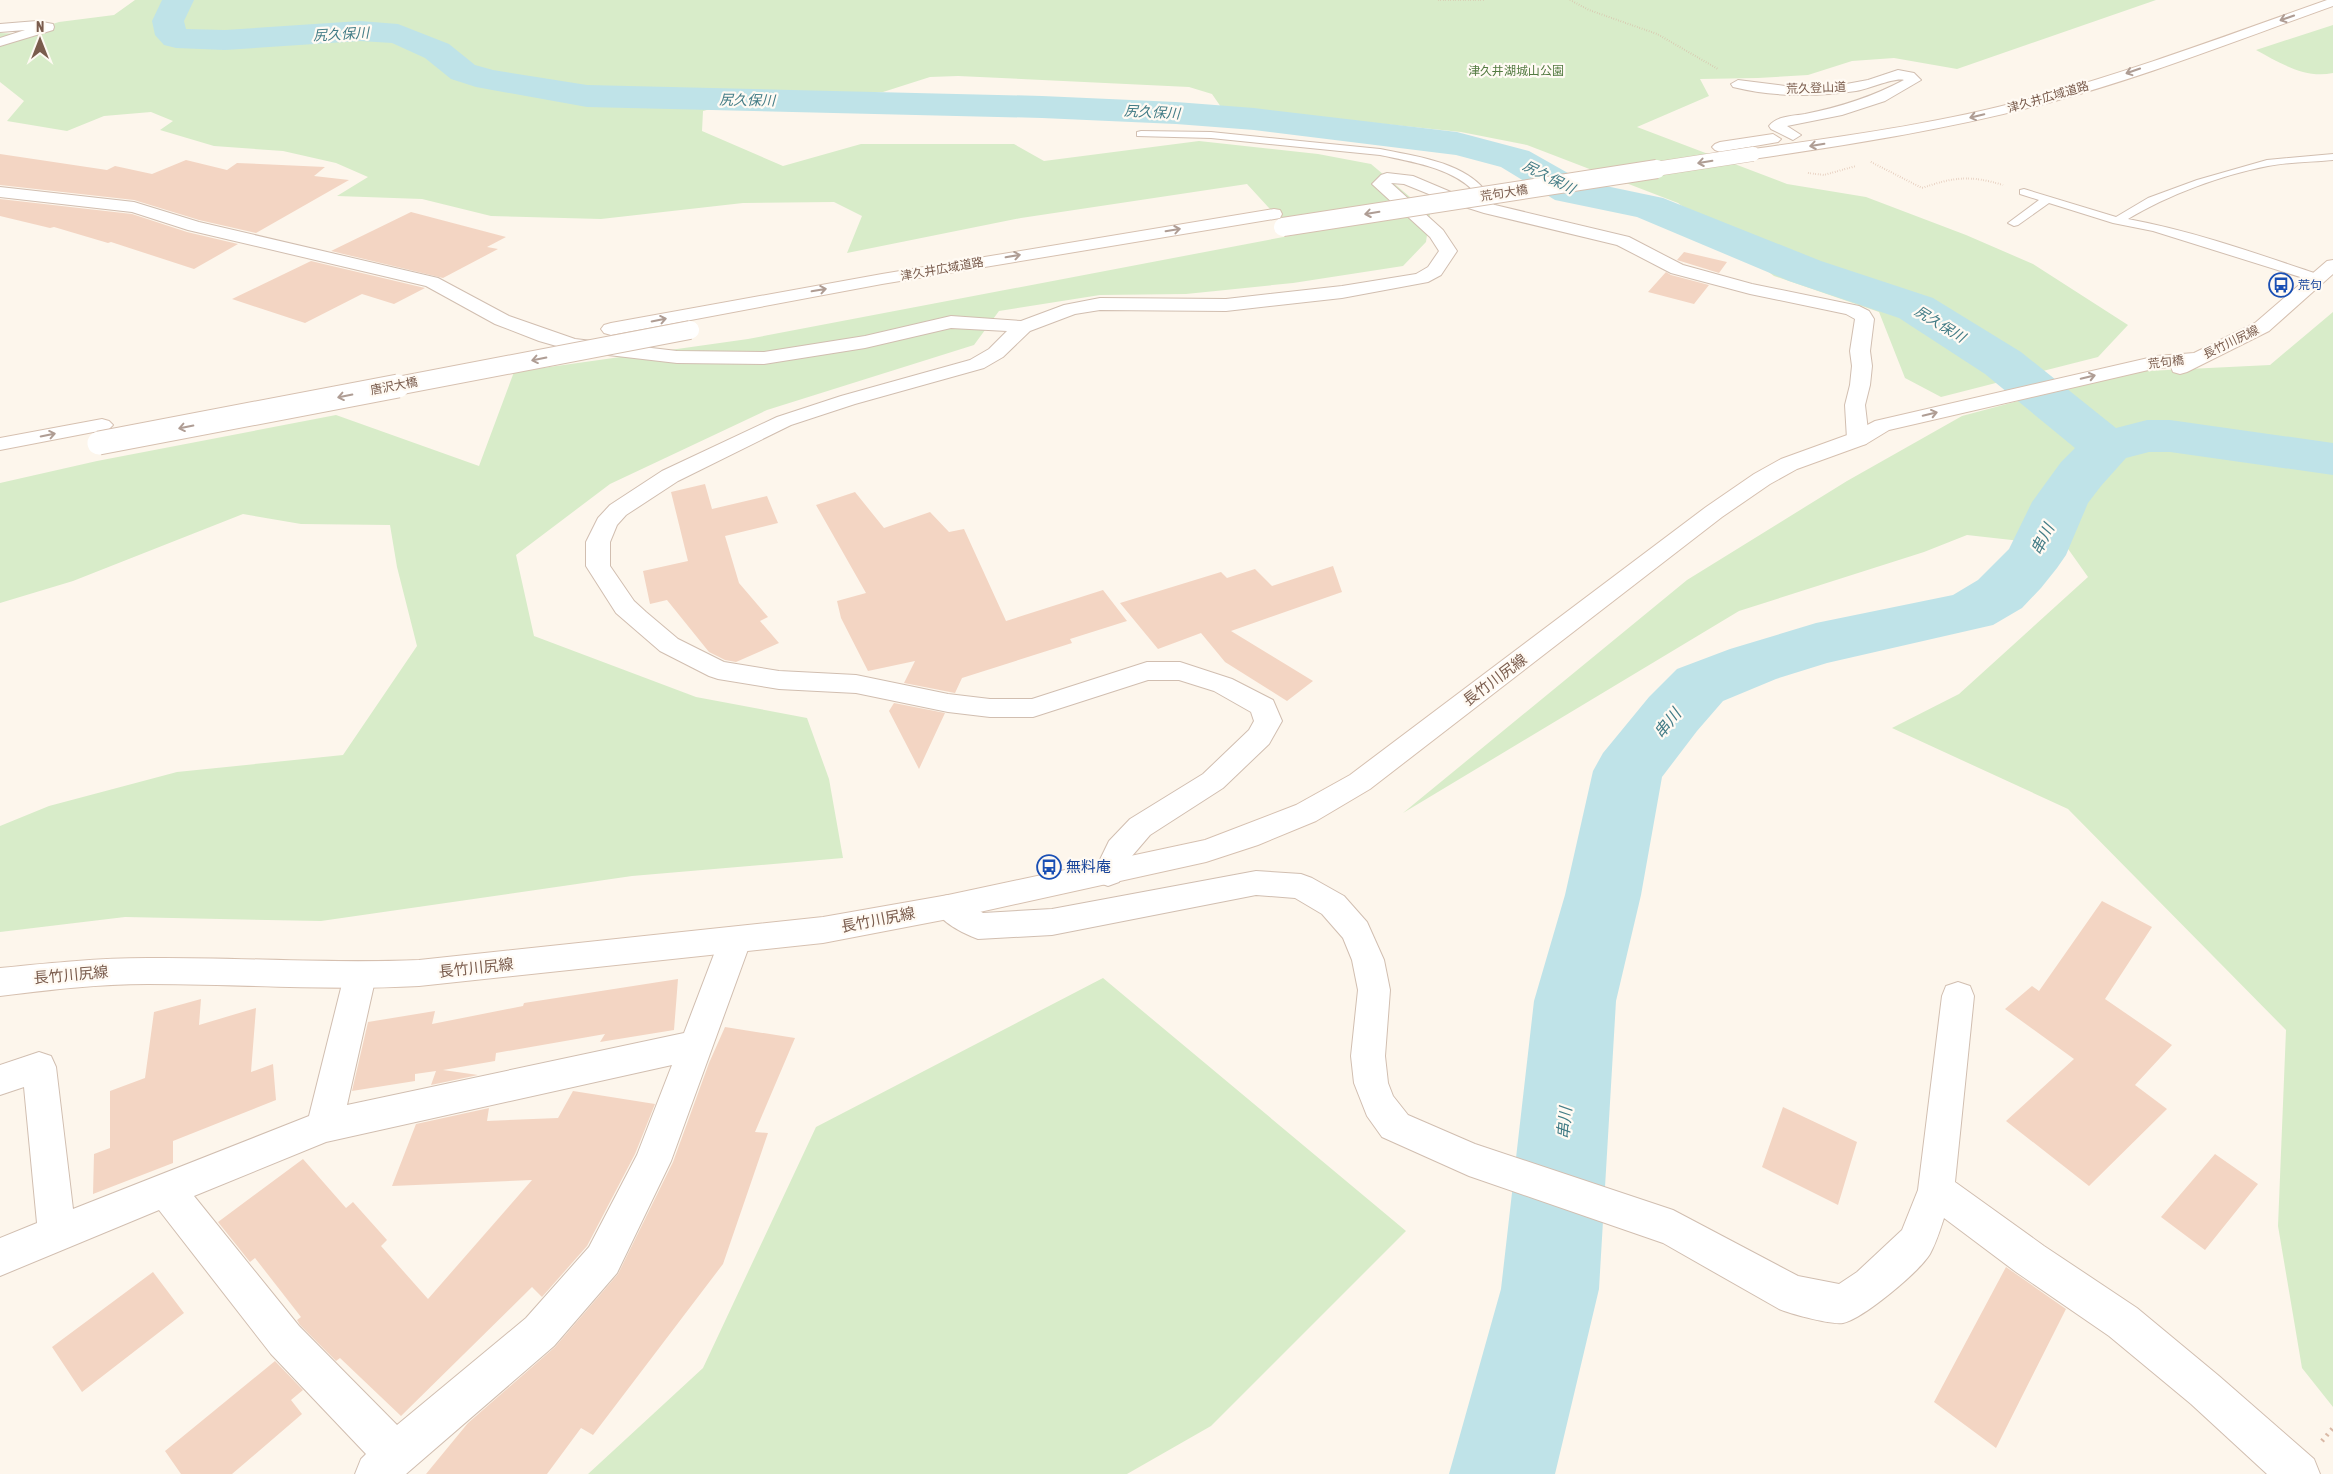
<svg xmlns="http://www.w3.org/2000/svg" width="2333" height="1474" viewBox="0 0 2333 1474" font-family="'Asap Condensed','Noto Sans JP',sans-serif">
  <style>
    .green { fill: #d8ecc9 }
    .lines { fill: none; stroke-linecap: round; stroke-linejoin: round }
    .river { fill: #bfe3e8; fill-rule: evenodd }
    .building { fill: #f3d5c3 }
    .lane-casing { stroke: #d1beb0; stroke-width: 2 }
    .street-casing { stroke: #d1beb0; stroke-width: 2 }
    .secondary-casing { stroke: #d6c0b0; stroke-width: 2 }
    .path-far1 { stroke: #d9b8a5; stroke-width: 2; stroke-dasharray: 0.5 2; stroke-linecap: butt }
    .path { stroke: #d9b8a5; stroke-width: 4.5; stroke-dasharray: 2 5; stroke-linecap: butt }
    .lane { fill: #fff; fill-rule: evenodd }
    .street { fill: #fff; fill-rule: evenodd }
    .secondary { fill: #fff; fill-rule: evenodd }
    .secondary-bridge-far2-casing { stroke: #d6c0b0; stroke-width: 15; stroke-linecap: butt }
    .secondary-bridge-far1-casing { stroke: #d6c0b0; stroke-width: 20; stroke-linecap: butt }
    .secondary-bridge-casing { stroke: #d6c0b0; stroke-width: 25; stroke-linecap: butt }
    .secondary-bridge-far2 { stroke: #fff; stroke-width: 14 }
    .secondary-bridge-far1 { stroke: #fff; stroke-width: 18 }
    .secondary-bridge { stroke: #fff; stroke-width: 23 }
    .oneway { stroke: #af9d94 }
    .labels { text-anchor: middle; stroke-width: 4.5; stroke-linejoin: round; paint-order: stroke }
    .far-park-label { font-size: 12px; fill: #537a41; stroke: #fffaf3 }
    .far-street-label { font-size: 12px; fill: #7a5c4d; stroke: #fffaf3 }
    .far-transit-label { font-size: 12px; fill: #164399; stroke: #fffaf3; text-anchor: start }
    .far-water-label { font-size: 14px; font-style: italic; fill: #437c86; stroke: #fffaf3 }
    .street-label { font-size: 15px; fill: #7a5c4d; stroke: #fffaf3 }
    .transit-label { font-size: 15px; fill: #164399; stroke: #fffaf3; text-anchor: start }
    .water-label { font-size: 16px; font-style: italic; fill: #437c86; stroke: #fffaf3 }
  </style>
  <rect width="100%" height="100%" fill="#fdf6ec"/>
  <!-- green -->
  <path class="green" d="M135,0H2156L1957,69L1894,58L1852,61L1808,75L1758,78L1700,79L1709,96L1637,127L1787,184L1866,197L1966,235L2033,264L2128,325L2098,357L1941,397L1905,378L1879,312L1774,276L1678,203L1527,145L1461,132L1221,107L1212,94L1189,87L958,76L930,77L883,92L771,93L703,111L702,131L783,166L861,144H1014L1044,161L1199,141L1318,154L1371,164L1430,214L1426,242L1403,266L1293,283L1186,294L1100,295L999,311L974,345L767,410L610,484L516,555L534,636L696,697L807,718L829,779L843,858L632,876L321,921L125,917L0,932V826L49,806L177,772L343,755L417,646L397,567L390,525L301,524L243,514L73,581L0,603V483L97,461L336,415L479,466L514,372L748,339L1294,235L1247,184L1021,218L847,253L862,216L834,202L743,203L601,219L491,216L422,199L337,196L368,177L336,163L283,151L214,146L160,130L173,121L151,112L104,116L67,131L7,121L24,101L0,82V33L20,34L59,22L114,15Z
    M2333,25V73C2305,79 2280,63 2256,50Z
    M2333,312V1407L2302,1368L2278,1226L2286,1030L2068,809L1892,728L1959,694L2088,577L2066,546L1967,535L1924,552L1739,611L1403,813L1687,580L1847,481L1962,416L2127,372L2270,365Z
    M1103,978L1406,1231L1211,1426L1127,1474H588L703,1368L816,1127Z"/>
  <g class="lines">
    <!-- river -->
    <path class="river" d="M162,0H194L184,21L186,29L225,30L360,21L398,24L449,44L475,65L493,70L587,85L1042,96L1176,102L1254,108L1457,132L1529,151L1582,181L1663,198L1821,261L1933,298L2021,352L2116,428L2147,420H2170L2333,443V475L2170,452H2149L2126,458L2101,486L2088,503L2066,555L2057,568L2041,588L2022,608L1993,625L1827,663L1776,679L1723,701L1697,731L1662,777L1641,895L1616,1001L1599,1289L1555,1474H1449L1501,1289L1534,1001L1565,895L1593,771L1603,753L1649,697L1677,669L1730,649L1816,623L1953,595L1978,580L2009,549L2032,502L2061,462L2075,448L1985,374L1899,318L1789,281L1637,217L1555,200L1501,167L1456,155L1254,130L1176,124L1042,118L587,107L476,87L451,79L425,58L392,43L360,41L225,50L176,48L164,45L155,35L152,21Z"/>
  </g>
  <!-- building -->
  <path class="building" d="M0,154L107,170L115,166L152,174L186,160L227,170L237,163L325,167L314,176L349,180L256,233L199,220L134,200L0,185Z
    M0,199L132,214L187,232L238,244L194,269L111,242L108,243L54,227L50,228L0,216Z
    M411,212L506,237L487,247L498,249L443,278L331,251Z
    M1684,252L1727,262L1719,273L1677,260Z
    M311,261L425,288L394,304L362,294L305,323L232,299Z
    M1666,272L1671,275L1709,285L1694,304L1648,292Z
    M705,484L712,509L767,496L778,523L725,536L739,583L768,617L760,621L779,643L736,662L725,660L709,652L667,600L650,604L643,571L688,561L671,492Z
    M855,492L884,528L930,512L949,532L964,529L1006,621L1103,590L1127,621L1070,639L1072,643L962,678L955,693L904,683L915,661L868,671L841,618L837,601L866,593L816,505Z
    M1333,566L1342,592L1231,631L1313,681L1287,701L1225,662L1201,633L1158,649L1120,603L1221,572L1227,578L1255,569L1272,586Z
    M894,703L945,713L919,769L889,711Z
    M2102,901L2152,927L2105,999L2172,1045L2135,1085L2167,1109L2089,1186L2006,1121L2074,1059L2005,1009L2032,986L2039,991Z
    M678,979L674,1030L600,1042L605,1034L496,1053L495,1061L443,1070L478,1075L431,1085L436,1071L415,1074V1081L352,1091L368,1022L435,1011L432,1024L523,1006L524,1003Z
    M201,999L199,1025L256,1008L251,1072L273,1064L276,1100L173,1141V1163L93,1194L94,1154L110,1148V1091L145,1078L154,1012Z
    M725,1027L795,1038L755,1132L768,1133L723,1264L593,1435L581,1428L547,1474H426L468,1423L555,1347L618,1274L673,1162L709,1063Z
    M573,1091L655,1104L635,1154L587,1246L542,1297L532,1287L401,1416L340,1358L336,1361L300,1325L297,1320L301,1317L255,1258L250,1262L218,1222L303,1159L346,1208L353,1202L387,1240L381,1246L428,1299L532,1180L392,1186L416,1124L489,1108L487,1121L558,1118Z
    M1783,1107L1857,1142L1838,1205L1762,1167Z
    M2215,1154L2258,1184L2205,1250L2161,1217Z
    M2006,1267L2066,1309L1996,1448L1934,1402Z
    M153,1272L184,1313L82,1392L52,1347Z
    M275,1361L303,1390L291,1400L302,1414L232,1474H181L165,1451Z"/>
  <g class="lines">
    <!-- lane casing -->
    <g class="lane-casing">
      <path id="lane" d="M1141,131L1211,132L1380,149C1413,156 1460,161 1484,189C1489,195 1492,202 1496,209L1490,212L1486,211C1482,205 1479,197 1474,191C1450,167 1412,162 1380,155L1211,138L1137,136V132Z
        M2333,154V160C2312,162 2289,162 2268,166C2221,175 2168,195 2128,219C2193,231 2258,254 2320,275L2322,278L2320,281L2316,282L2153,231L2113,223L2049,203L2018,225L2014,226L2008,223L2039,200L2020,194V190L2024,189L2116,217L2148,198L2197,180L2267,160Z"/>
    </g>
    <!-- street casing -->
    <g class="street-casing">
      <path id="street" d="M37,21L53,24L54,27L53,30L0,46V38L25,30L0,32V24Z
        M1898,70L1914,73L1921,80L1885,101L1842,115L1787,126L1801,135L1793,140L1771,129L1769,126C1776,116 1793,116 1805,114C1840,107 1872,97 1904,80C1895,77 1869,89 1856,91C1815,97 1773,97 1733,87L1731,84L1738,80L1785,86L1841,85L1868,80Z
        M1387,173L1413,176L1458,195L1495,205L1629,237L1683,265L1752,284L1859,306L1869,311L1874,319L1870,351L1872,366L1870,385L1865,405L1869,439L1866,444L1858,445L1850,444L1847,439L1845,405L1850,385L1852,366L1850,351L1855,319L1846,314L1750,294L1671,273L1617,245L1484,213L1446,201L1404,184L1391,183L1443,230L1457,251L1441,275L1428,282L1342,298L1226,311L1100,310L1075,314L1030,331L1003,357L984,368L855,404L791,425L678,481L626,515L617,525L610,542V566L634,601L646,612L678,639L724,662L779,671L856,675L948,694L990,699H1032L1147,662H1180L1232,679L1273,700L1282,721L1269,744L1223,788L1150,835L1132,856L1119,882L1108,886L1097,882L1093,874L1109,841L1130,819L1203,774L1249,730L1254,721L1251,712L1214,691L1179,680H1148L1033,717H990L948,712L856,693L779,689L718,679L709,676L660,651L616,613L586,566V542L598,518L610,505L662,471L777,417L841,396L970,360L989,349L1007,331L951,328L865,348L764,364L677,363L574,351L539,341L495,324L426,286L188,230L132,212L0,197V187L134,202L199,222L438,278L509,316L575,339L677,351L764,352L865,336L951,316L1021,321L1064,305L1100,298L1226,299L1342,286L1416,274L1428,267L1439,251L1430,237L1372,184L1381,175Z
        M1256,871L1301,874L1312,878L1344,896L1367,922L1384,960L1390,990L1385,1056L1388,1083L1393,1096L1408,1115L1475,1144L1673,1210L1798,1276L1839,1284L1857,1272L1902,1230L1918,1190L1942,996L1946,986L1958,982L1970,986L1974,996L1955,1182L2044,1246L2137,1308L2219,1376L2314,1459L2320,1474H2267L2191,1404L2109,1336L2016,1272L1944,1218C1940,1230 1936,1243 1930,1254C1919,1272 1863,1319 1843,1323C1831,1325 1791,1314 1779,1309L1663,1243L1469,1176L1382,1137L1367,1116L1354,1083L1351,1056L1358,990L1352,960L1343,938L1322,914L1295,898L1256,895L1052,935L978,939C962,933 941,922 933,907L937,898L948,895L959,898L983,913L1052,909Z
        M735,928L746,932L751,941L671,1161L617,1273L554,1346L406,1474H355L361,1459L366,1454L271,1354L159,1210L0,1276V1238L37,1223L24,1087L0,1095V1065L39,1052L51,1056L56,1067L73,1209L309,1116L344,976L349,966L360,963L371,966L376,976L347,1105L684,1033L719,941L724,932ZM672,1065L637,1155L589,1247L526,1318L397,1425L299,1326L194,1196L326,1142Z"/>
    </g>
    <!-- secondary casing -->
    <g class="secondary-casing">
      <path id="secondary" d="M2327,0H2333V6C2235,41 2137,80 2036,106C1943,130 1848,145 1753,159L1747,157L1745,154L1747,151L1753,149C1845,136 1938,124 2029,99C2130,72 2228,35 2327,0Z
        M1773,134L1781,139L1778,142L1720,152L1715,150L1712,147L1715,144L1720,142Z
        M1274,209L1280,210L1282,214L1280,218L882,284L611,335L604,333L601,329L604,325L611,323L882,274Z
        M2333,260V274L2269,331L2187,372L2180,374L2173,372L2171,367L2157,368L1889,430L1866,444L1797,469L1770,484L1722,517L1370,789L1316,821L1258,845L1206,862L948,919L823,943L419,986C329,991 239,984 148,984C98,984 49,990 0,996V968C49,963 98,958 148,958C239,957 329,964 419,960L823,917L948,895L1205,840L1296,805L1350,775L1706,507L1754,474L1781,459L1850,434L1875,421L2157,356L2194,353L2255,323L2327,261Z
        M102,419L109,421L113,425L109,429L0,450V438Z"/>
    </g>
    <!-- path-far1 -->
    <path class="path-far1" d="M1438,0H1484
      M1570,0L1589,10L1657,34L1718,69
      M1871,162L1922,188C1954,177 1970,175 2003,185
      M1808,173L1824,175L1856,166"/>
    <!-- path -->
    <path class="path" d="M2322,1441L2333,1428"/>
    <!-- lane -->
    <use href="#lane" class="lane"/>
    <!-- street -->
    <use href="#street" class="street"/>
    <!-- secondary -->
    <use href="#secondary" class="secondary"/>
    <!-- secondary-bridge-far2 casing -->
    <g class="secondary-bridge-far2-casing">
      <path id="secondary-bridge-far2" d="M1649,170L1753,154"/>
    </g>
    <!-- secondary-bridge-far1 casing -->
    <g class="secondary-bridge-far1-casing">
      <path id="secondary-bridge-far1" d="M1283,227L1657,169
        M392,387L690,330"/>
    </g>
    <!-- secondary-bridge casing -->
    <g class="secondary-bridge-casing">
      <path id="secondary-bridge" d="M99,443L398,386"/>
    </g>
    <!-- secondary-bridge-far2 -->
    <use href="#secondary-bridge-far2" class="secondary-bridge-far2"/>
    <!-- secondary-bridge-far1 -->
    <use href="#secondary-bridge-far1" class="secondary-bridge-far1"/>
    <!-- secondary-bridge -->
    <use href="#secondary-bridge" class="secondary-bridge"/>
  </g>
  <!-- one-way arrows -->
  <defs><path id="oneway-shaft" d="M-6 0H5M1.5-3L5.5 0L1.5 3" fill="none" stroke-width="1.6" stroke-linecap="round" stroke-linejoin="round" transform="scale(1.25)"/></defs>
  <g class="oneway">
    <use href="#oneway-shaft" transform="translate(2287 18) rotate(161)"/>
    <use href="#oneway-shaft" transform="translate(2133 71) rotate(161)"/>
    <use href="#oneway-shaft" transform="translate(1977 116) rotate(167)"/>
    <use href="#oneway-shaft" transform="translate(1817 145) rotate(171)"/>
    <use href="#oneway-shaft" transform="translate(1705 162) rotate(171)"/>
    <use href="#oneway-shaft" transform="translate(1372 213) rotate(171)"/>
    <use href="#oneway-shaft" transform="translate(1173 230) rotate(-9)"/>
    <use href="#oneway-shaft" transform="translate(1013 256) rotate(-10)"/>
    <use href="#oneway-shaft" transform="translate(819 290) rotate(-10)"/>
    <use href="#oneway-shaft" transform="translate(659 320) rotate(-11)"/>
    <use href="#oneway-shaft" transform="translate(539 359) rotate(169)"/>
    <use href="#oneway-shaft" transform="translate(2088 377) rotate(-13)"/>
    <use href="#oneway-shaft" transform="translate(345 396) rotate(169)"/>
    <use href="#oneway-shaft" transform="translate(1930 414) rotate(-13)"/>
    <use href="#oneway-shaft" transform="translate(186 427) rotate(169)"/>
    <use href="#oneway-shaft" transform="translate(48 435) rotate(-11)"/>
  </g>
  <!-- icons -->
  <defs>
    <g id="bus-ring" transform="scale(1.25)"><circle r="9.5" fill="#fffaf3" stroke="#1a4fb4" stroke-width="1.5"/><path d="M-5-6H5V4H4V6H2V4H-2V6H-4V4H-5ZM-3.5-4V0h7V-4ZM-3.5 1.2v1.5H-2V1.2ZM2 1.2v1.5H3.5V1.2Z" fill="#1a4fb4"/></g>
  </defs>
  <g fill-rule="evenodd">
    <use href="#bus-ring" x="2281" y="285"/>
    <use href="#bus-ring" x="1049" y="867"/>
  </g>
  <g class="labels">
    <!-- far-park labels -->
    <g class="far-park-label">
      <text x="1516" y="75">津久井湖城山公園</text>
    </g>
    <!-- far-street labels -->
    <g class="far-street-label">
      <text transform="translate(1816 88) rotate(-2)" y="4">荒久登山道</text>
      <text transform="translate(2048 97) rotate(-16)" y="4">津久井広域道路</text>
      <text transform="translate(1504 193) rotate(-9)" y="4">荒句大橋</text>
      <text transform="translate(942 269) rotate(-10)" y="4">津久井広域道路</text>
      <text transform="translate(2231 342) rotate(-26)" y="4">長竹川尻線</text>
      <text transform="translate(2166 362) rotate(-7)" y="4">荒句橋</text>
      <text transform="translate(394 386) rotate(-11)" y="4">唐沢大橋</text>
    </g>
    <!-- far-transit labels -->
    <g class="far-transit-label">
      <text x="2298" y="289">荒句</text>
    </g>
    <!-- far-water labels -->
    <g class="far-water-label">
      <text transform="translate(341 34) rotate(-3)" y="5">尻久保川</text>
      <text transform="translate(747 100) rotate(1)" y="5">尻久保川</text>
      <text transform="translate(1152 112) rotate(3)" y="5">尻久保川</text>
      <text transform="translate(1549 177) rotate(27)" y="5">尻久保川</text>
      <text transform="translate(1940 324) rotate(31)" y="5">尻久保川</text>
    </g>
    <!-- street labels -->
    <g class="street-label">
      <text transform="translate(1495 680) rotate(-37)" y="5">長竹川尻線</text>
      <text transform="translate(878 920) rotate(-11)" y="5">長竹川尻線</text>
      <text transform="translate(476 968) rotate(-6)" y="5">長竹川尻線</text>
      <text transform="translate(71 975) rotate(-5)" y="5">長竹川尻線</text>
    </g>
    <!-- transit labels -->
    <g class="transit-label">
      <text x="1066" y="872">無料庵</text>
    </g>
    <!-- water labels -->
    <g class="water-label">
      <text transform="translate(2042 539) rotate(-63)" y="6">串川</text>
      <text transform="translate(1667 723) rotate(-51)" y="6">串川</text>
      <text transform="translate(1564 1123) rotate(-85)" y="6">串川</text>
    </g>
  </g>
  <!-- north arrow -->
  <g transform="translate(40 40)" stroke="#fffaf3" stroke-width="4" paint-order="stroke">
  <path d="M0-4L9 19L0 12L-9 19Z" fill="#7a5c4d"/>
  <text y="-8" font-size="14" font-weight="bold" text-anchor="middle" fill="#7a5c4d">N</text>
  </g>
</svg>
